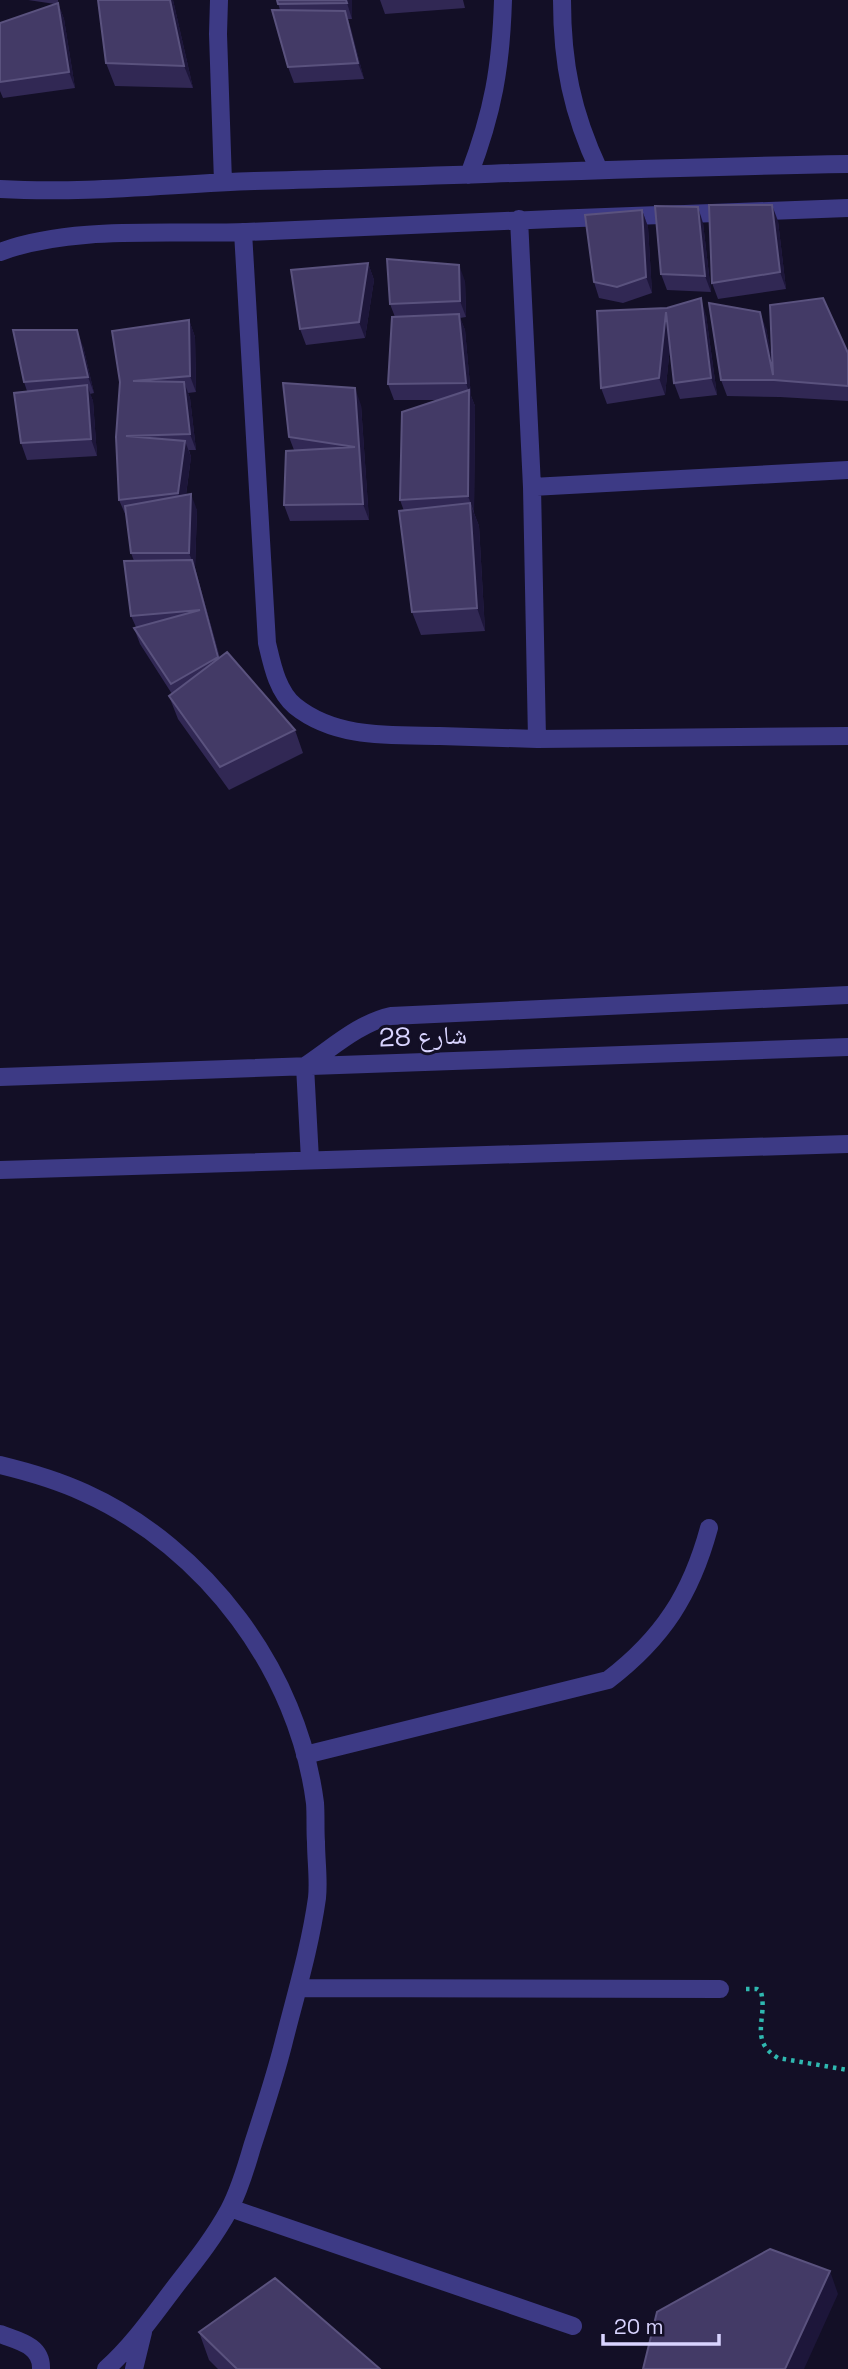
<svg xmlns="http://www.w3.org/2000/svg" width="848" height="2369" viewBox="0 0 848 2369" font-family="'Space Grotesk','Noto Naskh Arabic',sans-serif">
  <style>
    .lines { fill: none; stroke-linecap: round; stroke-linejoin: round }
    .path { stroke: #2fb8b0; stroke-width: 4.5; stroke-dasharray: 3.5 5; stroke-linecap: butt }
    .minor { stroke: #3d3a85; stroke-width: 18 }
    .wall { fill: #312854 }
    .shaded-wall { fill: #1d163a }
    .building { fill: #433a66; stroke: #5a527e; stroke-width: 2 }
    .labels { text-anchor: middle; stroke-width: 6; stroke-linejoin: round; paint-order: stroke }
    .street-label { font-size: 26px; fill: #d9d4ff; stroke: #130f26 }
  </style>
  <rect width="100%" height="100%" fill="#130f26"/>
  <g class="lines">
    <!-- path -->
    <path class="path" d="M746,1989H757L761,1992C768,2018 748,2040 778,2058L848,2070"/>
    <!-- minor -->
    <path class="minor" d="M219,0L218,34L223,182
      M562,0C562,63 572,113 599,170
      M469,175C493,112 501,67 503,0
      M0,189C85,194 170,184 254,181C452,176 650,167 848,164
      M519,219L532,487L537,739L848,736
      M243,232L267,643C272,664 277,691 295,706C336,739 391,735 440,736C473,737 505,738 537,739
      M0,252C71,225 170,235 246,232C447,223 647,215 848,208
      M532,487L848,470
      M0,1077L848,1047
      M310,1160L305,1066C332,1048 359,1023 391,1016L848,995
      M0,1170L848,1144
      M0,1465C29,1472 57,1480 85,1493C206,1548 298,1671 315,1803C316,1816 315,1830 316,1842C316,1860 319,1880 317,1898C310,1948 295,1997 283,2045C274,2080 263,2113 252,2147C246,2168 239,2191 229,2210C215,2236 196,2260 178,2283C155,2313 134,2344 106,2369
      M305,1755L608,1680C663,1638 691,1594 709,1528
      M298,1988L720,1989
      M230,2208L573,2326
      M0,2334C18,2341 42,2345 41,2369
      M134,2369L143,2332"/>
  </g>
  <!-- wall -->
  <path class="wall" d="M28,0H58V3L64,19L75,88L3,98L0,91V23L55,4Z
    M173,0L193,88L115,86L106,63Z
    M277,0H352V19H348L364,79L294,83L288,67L280,10Z
    M380,0H463L465,8L385,14Z
    M642,210L648,227L652,293L623,303L599,298L594,282Z
    M778,221L786,289L718,299L712,283Z
    M703,223L711,292L667,290L661,274Z
    M368,263L374,280L365,338L306,345L300,329Z
    M465,281L466,317L460,318L465,330L471,396L475,406L474,513L479,526L485,631L421,635L412,612L404,511L400,500L439,400H394L388,384L395,317L390,304Z
    M706,315L717,395L680,399L674,383L670,347L665,395L607,404L601,388Z
    M189,320L195,337L196,392L188,393L190,398L196,450H189L191,457L186,495L197,510L195,568L220,658L295,730L303,753L229,790L178,719L169,696L172,694L140,644L134,628L136,627L131,616L134,561L131,553L126,516L119,500L120,382Z
    M766,328L772,360L848,353V401L780,397L727,396L721,380Z
    M83,346L94,393L90,394L93,401L97,456L27,460L21,443L27,391L24,382Z
    M361,405L369,520L290,521L284,505L294,450L289,437Z
    M199,2332L380,2369H218L209,2360Z"/>
  <!-- shaded-wall -->
  <path class="shaded-wall" d="M170,0H173L193,88L184,66Z
    M346,0H352V19L347,3Z
    M58,3L64,19L75,88L69,72Z
    M345,11L351,28L364,79L358,63Z
    M772,205L778,221L786,289L780,272Z
    M698,207L703,223L711,292L705,276Z
    M642,210L648,227L652,293L646,277Z
    M368,263L374,280L365,338L359,322Z
    M459,265L465,281L466,317L460,301Z
    M701,298L706,315L717,395L711,378Z
    M666,312L672,328L665,395L659,378Z
    M760,312L766,328L777,381L773,375Z
    M459,314L465,330L471,396L475,406L474,512L468,496L469,392L466,383Z
    M189,320L195,337L196,392L190,376Z
    M77,330L83,346L94,393L88,377Z
    M184,382L190,398L196,450L190,434Z
    M87,385L93,401L97,456L91,439Z
    M355,388L361,405L369,520L363,504Z
    M185,441L191,457L184,509L178,493Z
    M191,494L197,510L195,568L224,673L218,657L195,568L189,553Z
    M470,503L479,526L485,631L477,608Z
    M830,2271L838,2294L804,2369H785Z"/>
  <!-- building -->
  <path class="building" d="M98,0H170L184,66L106,63Z
    M277,0H346L347,3L278,4Z
    M58,3L69,72L0,82V23Z
    M272,10L345,11L358,63L288,67Z
    M709,205H772L780,272L712,283Z
    M655,206L698,207L705,276L661,274Z
    M642,210L646,277L617,287L594,282L585,215Z
    M387,259L459,265L460,301L390,304Z
    M368,263L359,322L300,329L291,270Z
    M701,298L711,378L674,383L666,312L659,378L601,388L597,311L667,308Z
    M823,298L848,353V386L774,380H721L709,303L760,312L773,375L770,305Z
    M459,314L466,383L388,384L392,317Z
    M189,320L190,376L133,381L184,382L190,434L126,436L185,441L178,493L119,500L116,437L120,382L112,331Z
    M13,330H77L88,377L24,382Z
    M283,383L355,388L363,504L284,505L286,451L355,447L289,437Z
    M87,385L91,439L21,443L14,393Z
    M469,390L468,496L400,500L402,412Z
    M191,494L189,553H131L125,506Z
    M470,503L477,608L412,612L399,511Z
    M192,560L218,657L171,684L134,628L200,610L131,616L124,561Z
    M227,652L295,730L220,767L169,696Z
    M770,2249L830,2271L785,2369H643L657,2312Z
    M275,2278L380,2369H237L199,2332Z"/>
  <g class="labels">
    <!-- street labels -->
    <g class="street-label">
      <text transform="translate(423 1036) rotate(-2)" y="9">شارع 28</text>
    </g>
  </g>
  <!-- scale -->
  <path d="M603 2334v10h116v-10" fill="none" stroke="#d9d4ff" stroke-width="3.5"/>
  <text x="614" y="2334" font-size="21" fill="#d9d4ff" stroke="#130f26" stroke-width="5" paint-order="stroke">20 m</text>
</svg>
